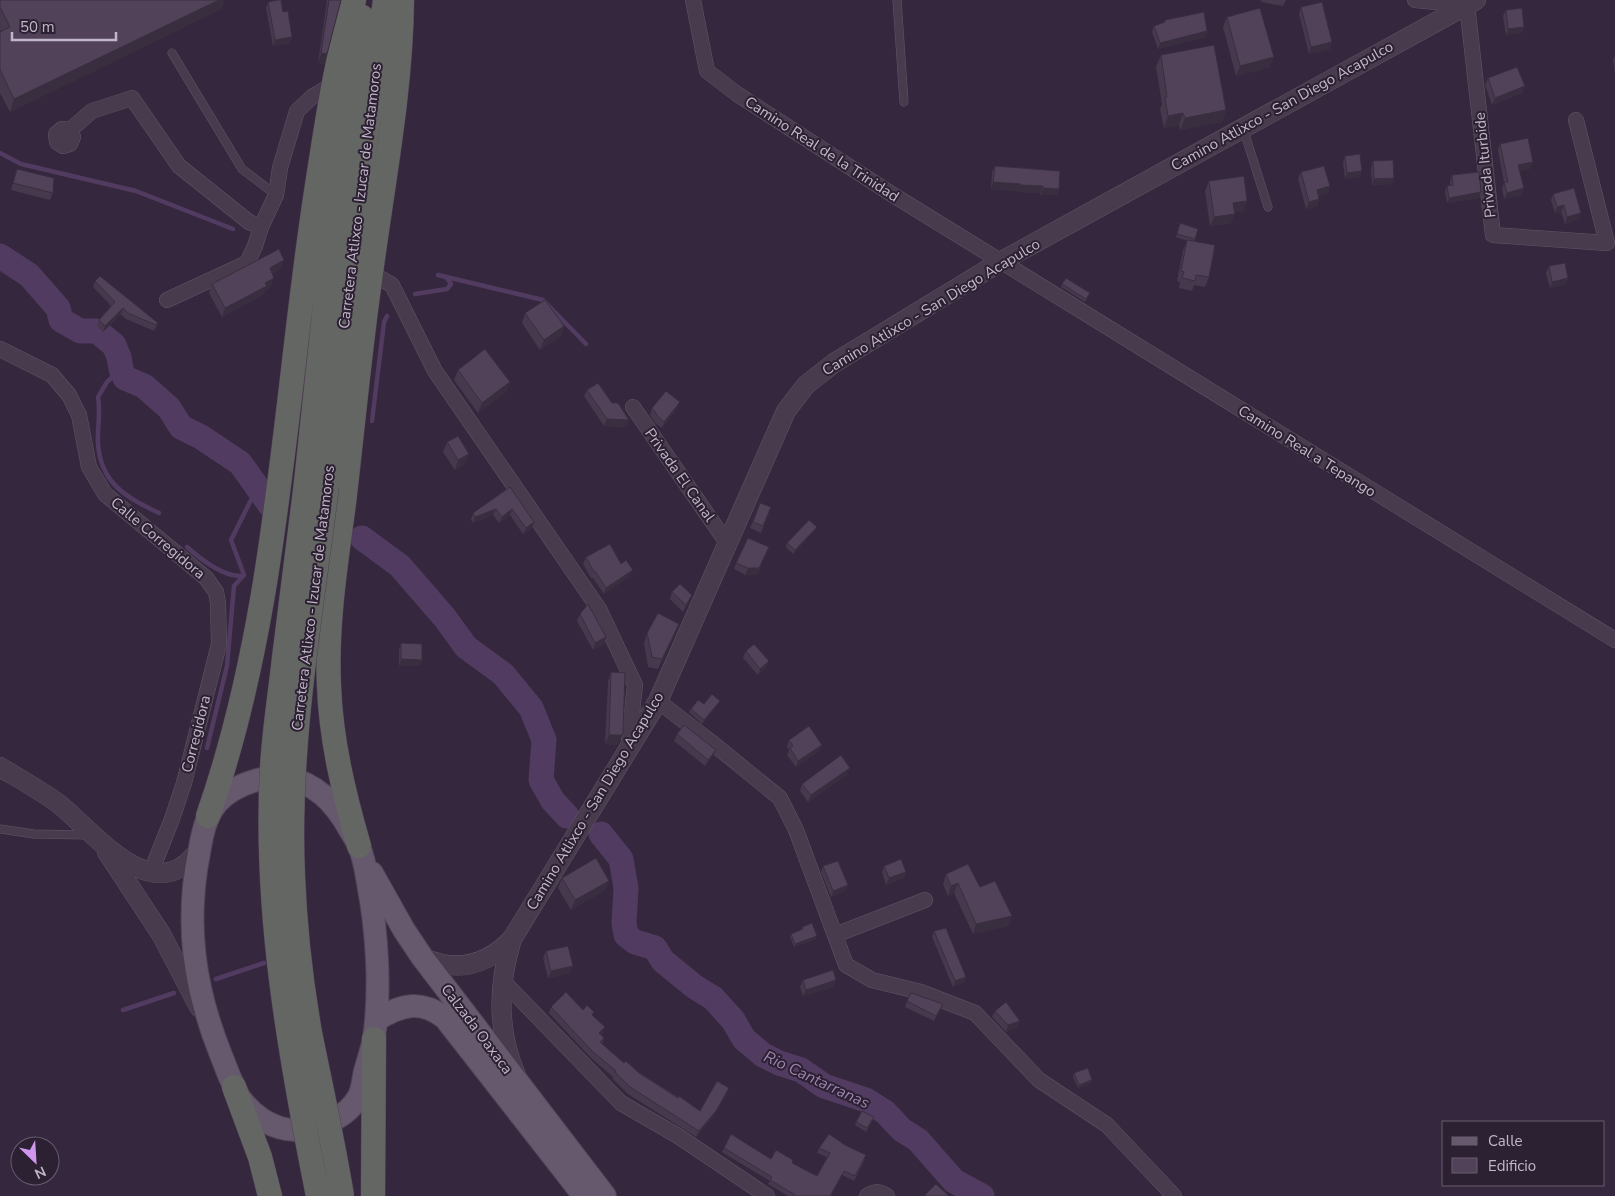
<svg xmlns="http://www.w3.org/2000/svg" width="1615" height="1196" viewBox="0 0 1615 1196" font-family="'Nunito Sans',sans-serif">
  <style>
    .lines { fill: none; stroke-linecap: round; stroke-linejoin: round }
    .stream { stroke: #523b60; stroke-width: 4.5 }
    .river { stroke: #523b60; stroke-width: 25 }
    .service-casing { stroke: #625668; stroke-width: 9 }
    .minor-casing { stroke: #625668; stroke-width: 16 }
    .tertiary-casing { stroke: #625668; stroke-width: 20 }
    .primary-casing { stroke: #504456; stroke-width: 24 }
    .trunk-casing { stroke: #4f4355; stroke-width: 25 }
    .service { stroke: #473b4d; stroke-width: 8 }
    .minor { stroke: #473b4d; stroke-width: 15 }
    .tertiary { stroke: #473b4d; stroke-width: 19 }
    .primary { stroke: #66596d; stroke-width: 22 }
    .trunk { stroke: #646663; stroke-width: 24 }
    .trunk-bridge-casing { stroke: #4f4355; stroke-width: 25; stroke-linecap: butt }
    .trunk-bridge { stroke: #646663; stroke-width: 24 }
    .wall { fill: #46394d }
    .shaded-wall { fill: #392e3f }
    .building { fill: #51425a; stroke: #392e3f }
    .labels { text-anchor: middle; stroke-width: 4; stroke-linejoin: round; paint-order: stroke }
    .street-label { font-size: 15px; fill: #c2b7c8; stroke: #2c2033 }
    .water-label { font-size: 16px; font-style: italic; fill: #9c82ad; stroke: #2c2033 }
  </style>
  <rect width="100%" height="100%" fill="#35273d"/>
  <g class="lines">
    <!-- stream -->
    <path class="stream" d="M0,153L21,164L136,191L233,229
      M438,275L543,300L586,344
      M415,294L447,289L451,284L446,277
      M121,369L107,382L98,397C101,412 97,428 98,444C101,484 126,497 159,513
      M372,421L384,322L387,316
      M187,547C199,558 227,580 244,575
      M207,748L227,666L234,586L244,575L231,540L252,498L259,488
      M216,979L264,963
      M123,1010L174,993"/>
    <!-- river -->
    <path class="river" d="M0,256L29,275L58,308L61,320L80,331H97L114,345L119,357L121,369L125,378L144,386L169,408L181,427L201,437L240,463L270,505
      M362,538L400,566L445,618L466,647L503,674L531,708L544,740L541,780L553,801L567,816
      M601,834L621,859L626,888L624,923L626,935L635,942L655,948L663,961L695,987L713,998L733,1020L744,1039L763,1055L779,1063L801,1070L824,1086L866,1100L885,1112L902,1130L918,1140L954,1181L982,1196"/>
    <!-- service casing -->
    <g class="service-casing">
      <path id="service" d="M897,0L904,102
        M172,53L242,169L276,195
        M1243,128L1268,207
        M0,829L34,834L88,835"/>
    </g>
    <!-- minor casing -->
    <g class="minor-casing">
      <path id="minor" d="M693,0L707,71L737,94L890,193L1615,640
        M1415,0L1467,5L1493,235L1607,243L1576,120
        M62,129L70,130L73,137L70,144L63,146L57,142L56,134Z
        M70,130L92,111L132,98L179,166L249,222L261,227
        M371,273L392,285L435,371L599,609L635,685L628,749
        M167,300L247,263L255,246L261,227L276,195L280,168L297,111L312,97L334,84
        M0,349L52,375L69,395L79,415L89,467L105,494L206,578L216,592L218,603L219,644L184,783L172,819L151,872
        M633,407L727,543
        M658,701L711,742L780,798L796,830L846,965L872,980L921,992L975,1013L1039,1080L1107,1125L1174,1196
        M835,935L925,900
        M502,980L621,1103L678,1136L767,1196
        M867,1196C875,1191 879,1191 887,1196"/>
    </g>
    <!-- tertiary casing -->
    <g class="tertiary-casing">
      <path id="tertiary" d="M0,767C20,779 40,790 59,804C94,832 156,914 200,848
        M107,852L161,934L199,1007
        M512,939C498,984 497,1031 516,1075
        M422,957C456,973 486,966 512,939L658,701L786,411L806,385L834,363L1000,262L1476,0"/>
    </g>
    <!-- primary casing -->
    <g class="primary-casing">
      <path id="primary" d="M282,775C316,784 333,800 350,830C353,835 357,841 359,846C364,858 366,871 368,883C377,931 381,989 374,1038C372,1049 368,1060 365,1071C363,1079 363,1088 359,1096C353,1107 342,1116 331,1121C295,1140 262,1128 239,1097C232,1083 226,1069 221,1055C194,988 185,924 199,853C202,836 205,817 217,803C233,785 259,778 282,775Z
        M372,873L404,930L422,957L605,1196
        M376,1020C401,1005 420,999 445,1018L584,1196"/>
    </g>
    <!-- trunk casing -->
    <g class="trunk-casing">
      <path id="trunk" d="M306,482L327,287L362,17
        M327,486L356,211L385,0
        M208,816C278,616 284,400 316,192C326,128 335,62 354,0
        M359,846C344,794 331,741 329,686C326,625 336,563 344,503C353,426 360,349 371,273C383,182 401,92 402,0
        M234,1087L260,1157L270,1196
        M373,1196L374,1039"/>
    </g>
    <!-- service -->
    <use href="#service" class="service"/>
    <!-- minor -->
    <use href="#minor" class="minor"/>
    <!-- tertiary -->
    <use href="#tertiary" class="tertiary"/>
    <!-- primary -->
    <use href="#primary" class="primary"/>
    <!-- trunk -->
    <use href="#trunk" class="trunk"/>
    <!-- trunk-bridge casing -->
    <g class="trunk-bridge-casing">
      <path id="trunk-bridge" d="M306,482C299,541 291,600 284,658C280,695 274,731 272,768C264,911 290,1056 318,1196
        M327,486C311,615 287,745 293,876C295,928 301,981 310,1033C321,1087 333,1141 342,1196"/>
    </g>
    <!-- trunk-bridge -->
    <use href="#trunk-bridge" class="trunk-bridge"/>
  </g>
  <!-- wall -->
  <path class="wall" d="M0,0H225L221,9L10,112L0,93V32L1,31L0,29Z
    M327,0H341L327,54L324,64L318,63Z
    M1261,0H1286L1283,6L1261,2Z
    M268,2L283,12L292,37L290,43L273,46L266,8Z
    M1301,7L1332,42L1330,49L1309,54L1299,14Z
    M1506,10L1524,27L1522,33L1506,35L1503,16Z
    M1227,17L1270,67L1236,76L1223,27Z
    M1165,20L1207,31L1205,37L1158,49L1152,32L1154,26L1164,23Z
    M1161,55L1226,110L1222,122L1180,130L1179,125L1164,128L1160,109L1162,104L1156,67Z
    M1614,57H1615V73L1613,60Z
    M1488,78L1523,93L1492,105L1485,85Z
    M1500,144L1530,169L1520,171L1522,195L1504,199L1502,189L1504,183L1498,150Z
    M1345,156L1360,177L1345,179L1343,162Z
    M1373,161L1394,178L1392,184L1372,185L1371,168Z
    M995,166L1059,189L1057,195H1040V193L1017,192V191L991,189L992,172Z
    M17,169L53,193L50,200L11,190Z
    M1301,172L1330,186L1328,193L1318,196L1319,199L1317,206L1306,209L1298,179Z
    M1452,175L1479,198L1447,203L1445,191L1447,186L1450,185V181Z
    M1209,181L1244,211L1234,212L1231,223L1210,226L1205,191Z
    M1553,194L1579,219L1565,224L1561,212L1555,213L1551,200Z
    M1180,223L1198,229L1194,242L1209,277L1205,287L1194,285L1192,291L1179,288L1180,282L1177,281L1183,250L1187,241L1176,237Z
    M1549,266L1568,278L1566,284L1550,288L1546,273Z
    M281,269L272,274L271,287L265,291L263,295L222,317L209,293L212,284Z
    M95,281L158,323L154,331L126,319L121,314L103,332L97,326L99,320L111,306L93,287Z
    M1062,284L1088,296L1085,302L1061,287Z
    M525,313L564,326L561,336L540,350L522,323Z
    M458,370L510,382L506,392L478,413L454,380Z
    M587,390L612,403L627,427L604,426L584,396Z
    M652,408L677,409L662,428L655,423L650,415Z
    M447,442L465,464L455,470L443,452Z
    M510,487L532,528L523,534L510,515L499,523L493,515L473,523L471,520L473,513Z
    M760,503L771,507L761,533L750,528Z
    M815,530L793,554L786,547L787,543Z
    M769,547L757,575H745L734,569L736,563Z
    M586,557L621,564L630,576L604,594L593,578H591L583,564Z
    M672,592L689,602L683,612L670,599Z
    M580,614L606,637L604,644L593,650L577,621Z
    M647,633L675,634L658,669L648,667L644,643Z
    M401,643L422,660L420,666H399V650Z
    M746,651L766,668L758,675L743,658Z
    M611,672L619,743L618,745L605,744L608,682Z
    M720,701L718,704L702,724L689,712L691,709L704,704Z
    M677,734L713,756L705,766L674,741Z
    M789,740L822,745L819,751L796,767L787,755L789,750L787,747Z
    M847,775L808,802L800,791L802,784Z
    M823,866L848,885L846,890L831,897L821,872Z
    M884,866L906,872L904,878L886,885L882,872Z
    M946,874L980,887L1009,926L973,934L954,893L948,896L943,884Z
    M562,878L609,881L605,890L571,910L558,888Z
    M802,927L816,939L794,947L790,937L791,934L801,930Z
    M934,931L966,977L964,982L953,987L932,937Z
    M546,951L570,973L548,978L543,958Z
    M803,980L834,987L803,996L800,987Z
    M907,1001L943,1004L941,1010L934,1021L905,1007Z
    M551,1007L583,1010L593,1016L603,1033L601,1035L604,1038L602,1044L624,1063L700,1111L729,1088L726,1094L713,1117L696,1137L628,1094L613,1079V1077L590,1057L549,1013Z
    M995,1011L1020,1021L1018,1027L1006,1032L992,1017Z
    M1074,1073L1092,1080L1091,1083L1078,1088L1073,1077Z
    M874,1117L866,1132L855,1125L856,1122Z
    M724,1148L771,1159L792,1163L817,1176L827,1157L817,1153L819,1148L865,1159L854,1181L842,1175L831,1196H788L768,1184L770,1181L722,1152Z"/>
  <!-- shaded-wall -->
  <path class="shaded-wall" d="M219,0H225L221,9L10,112L14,99Z
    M1524,27L1522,33L1506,35L1508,29Z
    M1207,31L1205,37L1158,49L1160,43Z
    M292,37L290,43L273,46L275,40Z
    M1332,42L1330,49L1309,54L1311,47Z
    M321,53L327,54L324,64L318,63Z
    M1274,57L1270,67L1236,76L1240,66Z
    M1525,86L1523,93L1492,105L1495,98Z
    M1226,110L1222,122L1180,130L1185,118Z
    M1183,113L1179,125L1164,128L1168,116Z
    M1533,162L1530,169L1516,172L1518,165Z
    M1362,171L1360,177L1345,179L1347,173Z
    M1394,178L1392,184L1372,185L1374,179Z
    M993,182L1020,184L1017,191L991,189Z
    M1020,185L1043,186L1040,193L1017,192Z
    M1330,186L1328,193L1314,197L1317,190Z
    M1043,188L1059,189L1057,195H1040Z
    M1524,188L1522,195L1504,199L1507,193Z
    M1481,192L1479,198L1447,203L1449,198Z
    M1319,199L1317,206L1306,209L1309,202Z
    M1247,201L1244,211L1229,213L1233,203Z
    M1564,205L1561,212L1555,213L1557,207Z
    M1581,213L1579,219L1565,224L1567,217Z
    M1235,214L1231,223L1210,226L1214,217Z
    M284,260L281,269L266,277L270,268Z
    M274,278L271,287L265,291L263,295L222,317L225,308Z
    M1568,278L1566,284L1550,288L1552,282Z
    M123,308L121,314L103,332L105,326Z
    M564,326L561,336L540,350L544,340Z
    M510,382L506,392L478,413L482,403Z
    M680,402L677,409L662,428L664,422Z
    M607,419L629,420L627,427L604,426Z
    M469,454L465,464L455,470L458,460Z
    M496,509L493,515L473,523L475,517Z
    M512,509L510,515L499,523L502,517Z
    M534,522L532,528L523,534L526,528Z
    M817,527L815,530L793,554L795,550Z
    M769,547L757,575H745L748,568Z
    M633,570L630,576L604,594L606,588Z
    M692,595L689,602L683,612L686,605Z
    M679,624L675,634L658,669L662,659Z
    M606,637L604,644L593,650L595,643Z
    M401,659L422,660L420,666H399Z
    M769,661L766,668L758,675L760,669Z
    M720,701L718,704L702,724L704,720Z
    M623,733L618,745L605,744L609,735Z
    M822,745L819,751L796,767L798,761Z
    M716,750L713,756L705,766L708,760Z
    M850,768L847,775L808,802L811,795Z
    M906,872L904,878L886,885L889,878Z
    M609,881L605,890L571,910L575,900Z
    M958,883L954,893L948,896L951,886Z
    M848,885L846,890L831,897L833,891Z
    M1012,916L1009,926L973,934L976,924Z
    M817,936L816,939L794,947L795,944Z
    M573,966L570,973L548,978L551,971Z
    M966,977L964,982L953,987L955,981Z
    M836,980L834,987L803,996L806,990Z
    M943,1004L941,1010L934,1021L936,1016Z
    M1020,1021L1018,1027L1006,1032L1008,1025Z
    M605,1027L603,1033L596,1039L599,1033Z
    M1092,1080L1091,1083L1078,1088L1079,1085Z
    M729,1088L726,1094L713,1117L696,1137L699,1131Z"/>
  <!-- building -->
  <path class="building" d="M0,0H219L14,99L0,70V32L10,27L0,7Z
    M277,0H281L283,12L288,11L292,37L275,40L268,2Z
    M329,0H341L327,54L321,53Z
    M1322,2L1332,42L1311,47L1301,7Z
    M1260,8L1274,57L1240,66L1227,17Z
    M1522,8L1524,27L1508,29L1506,10Z
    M1204,12L1207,31L1160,43L1154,26L1165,22V20Z
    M1214,45L1226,110L1185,118L1183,113L1168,116L1165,97H1167L1161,55Z
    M1517,67L1525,86L1495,98L1488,78Z
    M1528,138L1533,162L1518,165L1524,188L1507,193L1504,182H1508L1500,144Z
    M1360,154L1362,171L1347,173L1345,156Z
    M1393,160L1394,178L1374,179L1373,161Z
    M995,166L1060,171L1059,189L1043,188V186L1020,185V184L993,182Z
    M1324,166L1330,186L1317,190L1319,199L1309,202L1301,172Z
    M17,169L54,178L53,193L13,183Z
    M1479,172L1481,192L1449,198L1447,186L1453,185L1452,175Z
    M1244,176L1247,201L1233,203L1235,214L1214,217L1209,181Z
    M1574,188L1581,213L1567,217L1564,205L1557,207L1553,194Z
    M1180,223L1198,229L1195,239L1177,234Z
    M1187,240L1215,245L1209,277L1196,275L1195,281L1182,278L1184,272L1181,271Z
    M279,249L284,260L270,268L274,278L265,283L267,286L225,308L212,284Z
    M1565,263L1568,278L1552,282L1549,266Z
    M100,276L158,323L156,325L128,313L123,308L105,326L99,320L115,302L95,281Z
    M1066,278L1090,293L1086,299L1062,284Z
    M545,300L564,326L544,340L525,313Z
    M485,349L510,382L482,403L458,370Z
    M598,383L612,403H618L629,420L607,419L587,390Z
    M666,391L680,402L664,422L658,416L652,408Z
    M458,436L469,454L458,460L447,442Z
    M510,487L534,522L526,528L512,509L502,517L496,509L475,517L473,513Z
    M760,503L771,507L763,526L753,522Z
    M809,520L817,527L795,550L787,543Z
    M748,538L769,547L759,568H748L736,563Z
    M610,544L621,564L626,560L633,570L606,588L595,571L594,572L586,557Z
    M680,584L692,595L686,605L672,592Z
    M588,604L606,637L595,643L580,614Z
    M658,613L679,624L662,659L652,657L647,633Z
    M401,643L422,644V660L401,659Z
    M754,644L769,661L760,669L746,651Z
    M611,672L625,673L623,733L621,735H609Z
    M712,694L720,701L704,720L691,709L698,700L704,704Z
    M684,725L716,750L708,760L677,734Z
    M809,726L822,745L798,761L790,748L793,746L789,740Z
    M841,755L850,768L811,795L802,784Z
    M596,858L609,881L575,900L562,878Z
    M901,859L906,872L889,878L884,866Z
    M838,861L848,885L833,891L823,866Z
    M968,864L980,887L995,881L1012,916L976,924L958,883L951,886L946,874Z
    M812,923L817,936L795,944L791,934L803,929L802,927Z
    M946,928L966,977L955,981L934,931Z
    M568,946L573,966L551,971L546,951Z
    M833,970L836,980L806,990L803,980Z
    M566,992L583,1010L587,1005L594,1012L592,1015L605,1027L599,1033L604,1038L600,1042L624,1063L626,1061L639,1073L678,1098L679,1096L700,1111L717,1081L729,1088L716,1111L699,1131L630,1087L615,1072L616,1071L592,1051L551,1007Z
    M911,993L943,1004L936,1016L907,1001Z
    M1006,1002L1020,1021L1008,1025L995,1011Z
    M1088,1068L1092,1080L1079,1085L1074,1073Z
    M862,1111L874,1117L867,1128L856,1122Z
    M731,1134L771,1159L776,1150L793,1160L792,1163L817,1176L830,1153L819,1148L829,1134L845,1145L866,1155L855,1176L844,1171L830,1196H794V1194L770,1180L772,1177L724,1148Z
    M936,1184L949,1196H924Z"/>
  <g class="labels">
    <!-- street labels -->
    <g class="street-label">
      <text transform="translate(1282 106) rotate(-29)" y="5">Camino Atlixco - San Diego Acapulco</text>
      <text transform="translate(822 149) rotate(33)" y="5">Camino Real de la Trinidad</text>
      <text transform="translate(1485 165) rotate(-96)" y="5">Privada Iturbide</text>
      <text transform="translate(360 196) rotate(-83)" y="5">Carretera Atlixco - Izucar de Matamoros</text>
      <text transform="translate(931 307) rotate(-31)" y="5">Camino Atlixco - San Diego Acapulco</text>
      <text transform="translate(1307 451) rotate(32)" y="5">Camino Real a Tepango</text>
      <text transform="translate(680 475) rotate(55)" y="5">Privada El Canal</text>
      <text transform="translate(158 538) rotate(40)" y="5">Calle Corregidora</text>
      <text transform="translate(313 598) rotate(-83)" y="5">Carretera Atlixco - Izucar de Matamoros</text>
      <text transform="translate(196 734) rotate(-76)" y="5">Corregidora</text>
      <text transform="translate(595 801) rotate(-59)" y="5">Camino Atlixco - San Diego Acapulco</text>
      <text transform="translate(477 1029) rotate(53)" y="5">Calzada Oaxaca</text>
    </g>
    <!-- water labels -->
    <g class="water-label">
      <text transform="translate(817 1079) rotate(25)" y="6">Rio Cantarranas</text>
    </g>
  </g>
  <!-- legend -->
  <rect x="1442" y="1121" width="162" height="65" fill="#2c2033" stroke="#685c6f"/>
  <rect x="1452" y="1137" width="25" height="8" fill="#66596d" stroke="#685c6f"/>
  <text x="1488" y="1146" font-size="15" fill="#c2b7c8">Calle</text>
  <rect x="1452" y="1158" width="25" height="15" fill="#51425a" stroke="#685c6f"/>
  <text x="1488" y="1171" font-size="15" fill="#c2b7c8">Edificio</text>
  <!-- north arrow -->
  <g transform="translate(35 1161) rotate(155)"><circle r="24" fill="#2c2033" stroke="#685c6f"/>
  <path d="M0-4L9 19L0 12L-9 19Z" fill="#d096ee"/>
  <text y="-8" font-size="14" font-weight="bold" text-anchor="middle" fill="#c2b7c8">N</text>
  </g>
  <!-- scale -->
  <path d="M12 32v8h104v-8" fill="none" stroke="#c2b7c8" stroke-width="2.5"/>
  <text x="20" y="32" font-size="15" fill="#c2b7c8" stroke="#2c2033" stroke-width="4" paint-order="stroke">50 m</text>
</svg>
